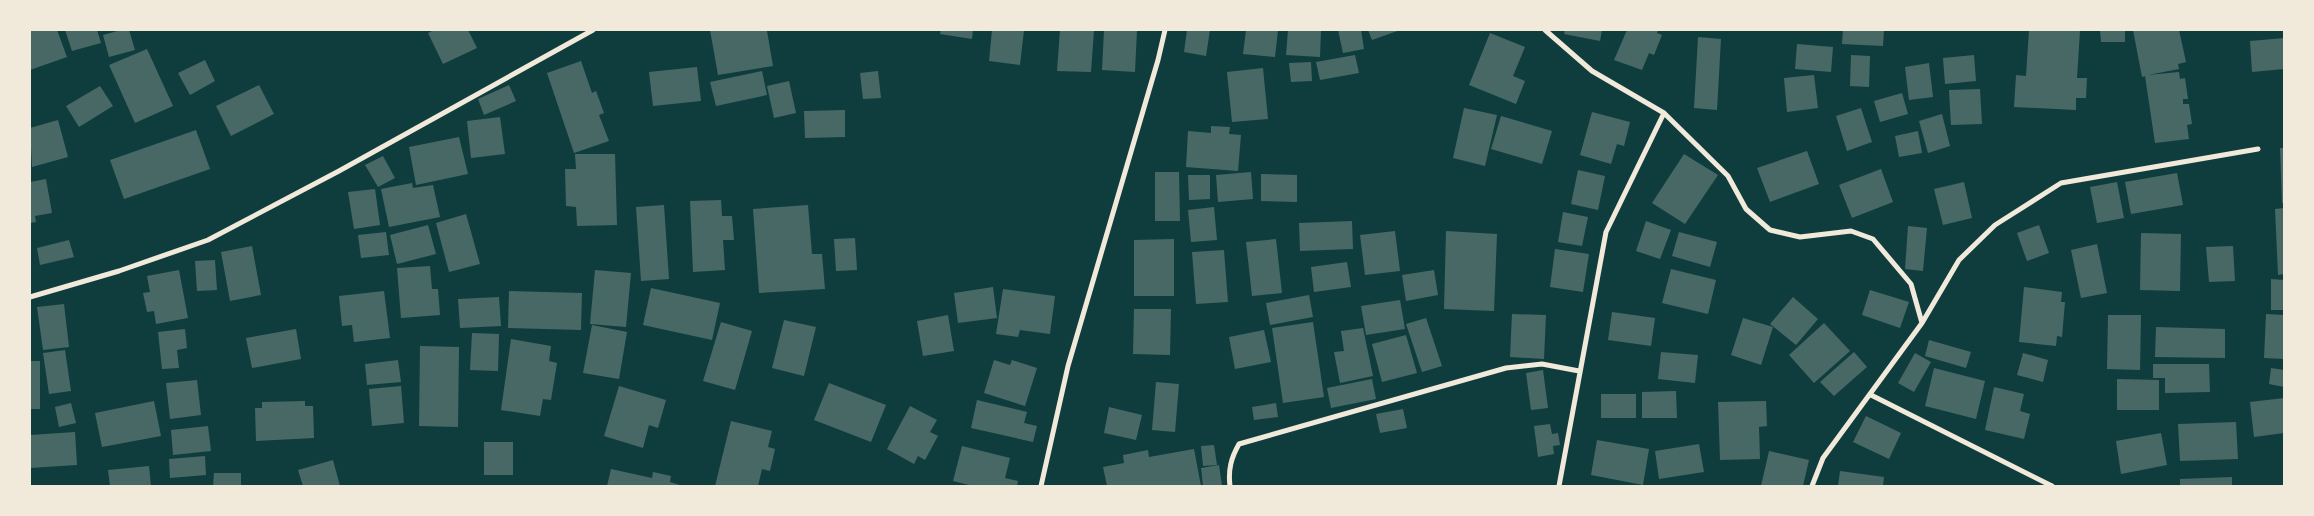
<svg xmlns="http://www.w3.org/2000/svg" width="2314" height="516" viewBox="0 0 2314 516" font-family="'Public Sans',sans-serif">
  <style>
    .building { fill: #486865 }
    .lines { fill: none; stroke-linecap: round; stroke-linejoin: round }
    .minor { stroke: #f1e9da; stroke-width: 5 }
  </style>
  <rect width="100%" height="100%" fill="#0f3d3e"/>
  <!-- building -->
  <path class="building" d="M30,30H57L67,57L30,70Z
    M65,30H97L101,43L72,51Z
    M121,30H129L135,50L109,57L103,35Z
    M434,30H468L477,48L443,64L428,33Z
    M710,30L767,31L773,66L718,75Z
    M941,30H973L972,39L940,34Z
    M992,30H1024L1020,65L989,61Z
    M1060,30H1094L1091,72L1057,71Z
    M1104,30H1137L1135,72L1102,70Z
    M1187,30H1210L1206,56L1184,52Z
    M1246,30H1278L1275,57L1243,54Z
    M1288,30H1321L1320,57L1286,55Z
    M1338,30H1361L1364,49L1343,53Z
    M1368,30H1400L1372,40Z
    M1565,30H1602L1600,41L1564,34Z
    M1627,30H1658L1657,33L1662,35L1654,55L1649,53L1642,70L1614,60Z
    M1843,30H1884L1883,46L1842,44Z
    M2029,30L2080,31L2077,78H2087L2086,98H2076V110L2014,107L2016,75L2026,76Z
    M2100,30H2125V42H2101Z
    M2133,30H2179L2186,62L2178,64L2179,69L2148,75L2179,72L2180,79L2185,78L2188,99H2183V104H2189L2192,124L2187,125L2189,139L2155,143L2145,76L2142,77Z
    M1490,33L1525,47L1513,76L1525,81L1516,104L1469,85Z
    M1698,37L1721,39L1717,110L1694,108Z
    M2284,38V69L2252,72L2250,41Z
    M1797,44L1833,47L1831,72L1795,69Z
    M147,49L173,106L135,123L109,65Z
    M1355,55L1359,73L1320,80L1316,62Z
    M1851,55L1870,56L1869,87L1850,86Z
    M1974,55L1976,81L1945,84L1943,58Z
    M205,60L215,81L190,95L178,73Z
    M581,61L592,93L596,91L604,113L599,115L609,141L574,153L547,73Z
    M1311,62L1312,81L1291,82L1289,63Z
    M1929,63L1933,97L1909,100L1905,67Z
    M697,67L701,101L653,106L649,72Z
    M1263,68L1268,119L1232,122L1227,72Z
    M762,71L767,95L716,106L710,82Z
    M878,71L881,98L863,99L860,73Z
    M1814,75L1818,108L1787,112L1784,78Z
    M789,81L796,113L774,118L767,86Z
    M259,85L274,114L231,136L216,106Z
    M509,85L516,101L484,115L478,99Z
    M100,86L113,106L79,127L66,106Z
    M1980,89L1982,124L1951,125L1949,90Z
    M1902,93L1908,114L1880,122L1874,101Z
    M1464,108L1497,115L1485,166L1453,158Z
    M1861,108L1872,142L1847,151L1836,116Z
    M845,110V137L805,138L804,111Z
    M1592,112L1630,122L1624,146L1617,144L1611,164L1580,155Z
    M1942,114L1950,146L1928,153L1919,121Z
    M1501,116L1552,131L1542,164L1491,149Z
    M500,117L505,154L471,158L467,121Z
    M58,120L68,157L32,167L30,128Z
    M1211,126L1230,127L1229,134L1241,135L1238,171L1186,167L1188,131L1211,133Z
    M196,130L210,169L124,199L110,160Z
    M1918,131L1922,153L1899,157L1895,136Z
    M459,137L468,174L416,185L409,147Z
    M2280,148H2284V203H2282Z
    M1807,151L1819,184L1770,202L1757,168Z
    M575,154H615L617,225L577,226L576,207L566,206L565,169H576Z
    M1684,154L1718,175L1685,224L1652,203Z
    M383,156L395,178L378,187L365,165Z
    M1881,169L1893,202L1852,218L1839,185Z
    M1578,170L1605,176L1598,210L1571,204Z
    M1155,172H1179L1180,221H1155Z
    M1251,172L1253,199L1218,202L1216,175Z
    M2177,173L2183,205L2131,214L2125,182Z
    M1261,174L1297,175V202L1261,201Z
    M1188,175H1210V199L1189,200Z
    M46,179L52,213L35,216L36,222L30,223V182Z
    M1964,182L1972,218L1943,225L1934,189Z
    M2117,182L2124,218L2097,223L2090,187Z
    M412,183L413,188L433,185L440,217L389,227L381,189Z
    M375,189L380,225L354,229L348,192Z
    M721,200L722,216H732L734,240H723L725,270L693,272L690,201Z
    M664,205L669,279L641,281L636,207Z
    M808,205L812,254H822L825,289L759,293L753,209Z
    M1214,207L1217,240L1191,242L1188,210Z
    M2284,208V274L2278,275L2275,209Z
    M1563,212L1588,217L1582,246L1558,242Z
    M466,214L480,264L449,272L436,223Z
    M1352,221L1353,249L1300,251L1299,223Z
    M1646,221L1671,230L1660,259L1636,251Z
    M428,225L436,254L397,264L390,235Z
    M2039,225L2049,253L2027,261L2017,233Z
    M1908,226L1927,228L1923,271L1905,269Z
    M1395,231L1400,271L1365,275L1360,235Z
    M1446,231L1497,234L1494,311L1444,309Z
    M386,232L389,255L361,258L358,235Z
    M1679,232L1717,242L1710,267L1672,256Z
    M2141,233L2181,234L2180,291L2140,290Z
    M855,238L857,270L836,271L834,239Z
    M1174,239V296H1134V240Z
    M1276,239L1282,293L1252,296L1246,242Z
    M69,240L74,257L40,265L37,248Z
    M2097,244L2107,293L2081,298L2071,250Z
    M252,246L261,295L230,301L221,252Z
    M2233,246L2235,281L2209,282L2206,247Z
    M1555,249L1589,254L1583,292L1550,287Z
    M1224,250L1228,302L1196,304L1192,252Z
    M215,260L217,290L197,291L195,261Z
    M1347,262L1351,287L1314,292L1311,267Z
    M430,266L432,289H438L440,315L401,318L397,268Z
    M1671,269L1716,280L1708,314L1662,303Z
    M179,270L188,318L156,324L154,311L147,312L143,293L150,292L147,276Z
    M595,270L631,273L626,327L590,324Z
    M1434,270L1438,295L1406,301L1402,275Z
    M2271,279L2284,280V310H2271Z
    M993,287L997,318L958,323L954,293Z
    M2024,287L2062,292L2061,302H2065L2062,337L2057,336L2056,346L2019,342Z
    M651,288L720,303L712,340L643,325Z
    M1003,289L1055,296L1050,334L1020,330L1018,337L996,334Z
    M1870,290L1909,302L1900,328L1862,315Z
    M384,291L390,338L354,342L352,325L342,326L339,296Z
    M509,291L582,293L581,330L508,328Z
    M1309,295L1313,317L1270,325L1266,303Z
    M499,297L501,326L460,328L458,299Z
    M1793,297L1818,319L1796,345L1770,324Z
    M1400,300L1405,329L1366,335L1361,306Z
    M64,304L69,347L43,350L37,307Z
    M1134,309H1171L1170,355L1133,354Z
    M1612,312L1655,318L1651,346L1608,340Z
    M1512,314L1546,315L1544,359L1510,357Z
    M2266,314L2284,315V359L2264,358Z
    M948,315L954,351L923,356L917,321Z
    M2108,315H2141L2140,370L2107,369Z
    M1426,318L1442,366L1422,372L1406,324Z
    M1743,318L1773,327L1761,365L1731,355Z
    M784,320L816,327L804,376L772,368Z
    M721,322L752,331L735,390L703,381Z
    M1313,322L1324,397L1283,403L1272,328Z
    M1824,323L1850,351L1814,383L1789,355Z
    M592,325L627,332L619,379L583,373Z
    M2156,327L2225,329V358L2155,357Z
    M1363,328L1373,376L1340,383L1334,352L1344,351L1341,331Z
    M185,329L187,348L177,350L179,368L162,369L158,332Z
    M296,329L301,359L252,368L246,338Z
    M1264,330L1271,362L1235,369L1229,337Z
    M472,333L499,334L498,371L470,370Z
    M1406,335L1417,373L1382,382L1372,344Z
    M511,339L551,346L549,361L557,363L551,400L543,399L540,416L501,410Z
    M1929,340L1971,352L1966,368L1925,356Z
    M420,346L459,347L458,427L419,426Z
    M65,350L71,391L49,394L43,353Z
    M1661,352L1698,355L1695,383L1658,379Z
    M1854,352L1867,367L1834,396L1820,382Z
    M1915,353L1931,362L1914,392L1898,383Z
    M2023,353L2048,360L2043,382L2017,375Z
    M398,360L401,382L367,385L365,364Z
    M994,360L1010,365L1012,360L1037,368L1025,406L984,393Z
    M30,361H40V409H30Z
    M2153,364H2209L2210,392L2165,393V378H2153Z
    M1934,368L1985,381L1976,419L1925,406Z
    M2271,368L2284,370V387L2269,384Z
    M1543,370L1548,408L1531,410L1526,373Z
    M1372,379L1376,399L1331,408L1327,388Z
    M2117,379L2159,380V410H2117Z
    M197,380L201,415L170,419L166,383Z
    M1156,382L1179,384L1175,432L1152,430Z
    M829,383L886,405L871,442L814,420Z
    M401,386L404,423L372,426L369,389Z
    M619,386L666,400L658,428L649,425L643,448L604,436Z
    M1994,387L2024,394L2020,411L2030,414L2024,439L1985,430Z
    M1676,391L1677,418H1642V392Z
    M1601,394H1636V418H1601Z
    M2284,398V433L2254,437L2250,402Z
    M977,400L1027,412L1024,423L1037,426L1033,442L971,428Z
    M154,401L161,436L102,447L95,413Z
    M305,401V406H313L314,438L256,441L255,408H262V402Z
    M1766,401L1767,426L1759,427L1760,459L1720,460L1718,402Z
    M71,403L76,423L59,427L55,407Z
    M1276,403L1278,417L1254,420L1252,407Z
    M910,406L937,420L930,432L938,436L925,460L918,456L914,464L887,449Z
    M1109,407L1142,415L1136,440L1104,433Z
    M1403,409L1407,428L1380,433L1376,414Z
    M1866,416L1901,433L1889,459L1853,442Z
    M731,421L772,431L768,447L775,449L770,471L762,469L758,486H715Z
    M2236,422L2238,459L2180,461L2178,424Z
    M1550,424L1552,434L1558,433L1560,445L1553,446L1554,454L1538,457L1534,426Z
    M208,426L211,451L173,455L171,430Z
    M75,432L77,465L30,468V435Z
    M2161,433L2167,465L2121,474L2116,441Z
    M1597,440L1649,449L1643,485L1591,475Z
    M484,442H513V475H484Z
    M1699,444L1704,472L1659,479L1655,451Z
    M1214,445L1217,465L1203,466L1201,446Z
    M962,446L1010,458L1005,478L1018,481L1017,486H973L953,481Z
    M1194,449L1201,486H1107L1103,467L1124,463L1123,455L1148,450L1149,457Z
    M1769,451L1809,460L1803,486H1761Z
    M205,456L206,475L170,478L169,459Z
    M333,460L340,486H303L298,470Z
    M1219,465L1222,486H1203L1201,468Z
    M149,466L151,486H110L108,470Z
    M611,469L652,478L653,472L671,476L670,482L683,486H607Z
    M1840,471L1884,477L1883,486H1838Z
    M214,473H241V486H213Z
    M2232,477V486H2180V479Z"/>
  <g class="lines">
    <!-- minor -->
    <path class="minor" d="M1545,30L1592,71L1664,113L1728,176L1746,209L1770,230L1800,237L1851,231L1873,239L1911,284L1922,323
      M30,297L119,271L208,240L339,171L593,30
      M1871,395L2052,486
      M1041,486L1068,366L1158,60L1165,30
      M1230,486C1228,470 1231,458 1239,444L1506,368L1542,364L1579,371
      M1559,486L1606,232L1664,113
      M1812,486L1823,458L1922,323L1959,260L1995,225L2061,183L2258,149"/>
  </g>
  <!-- border -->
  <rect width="2314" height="516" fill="none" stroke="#f1e9da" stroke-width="62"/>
</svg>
